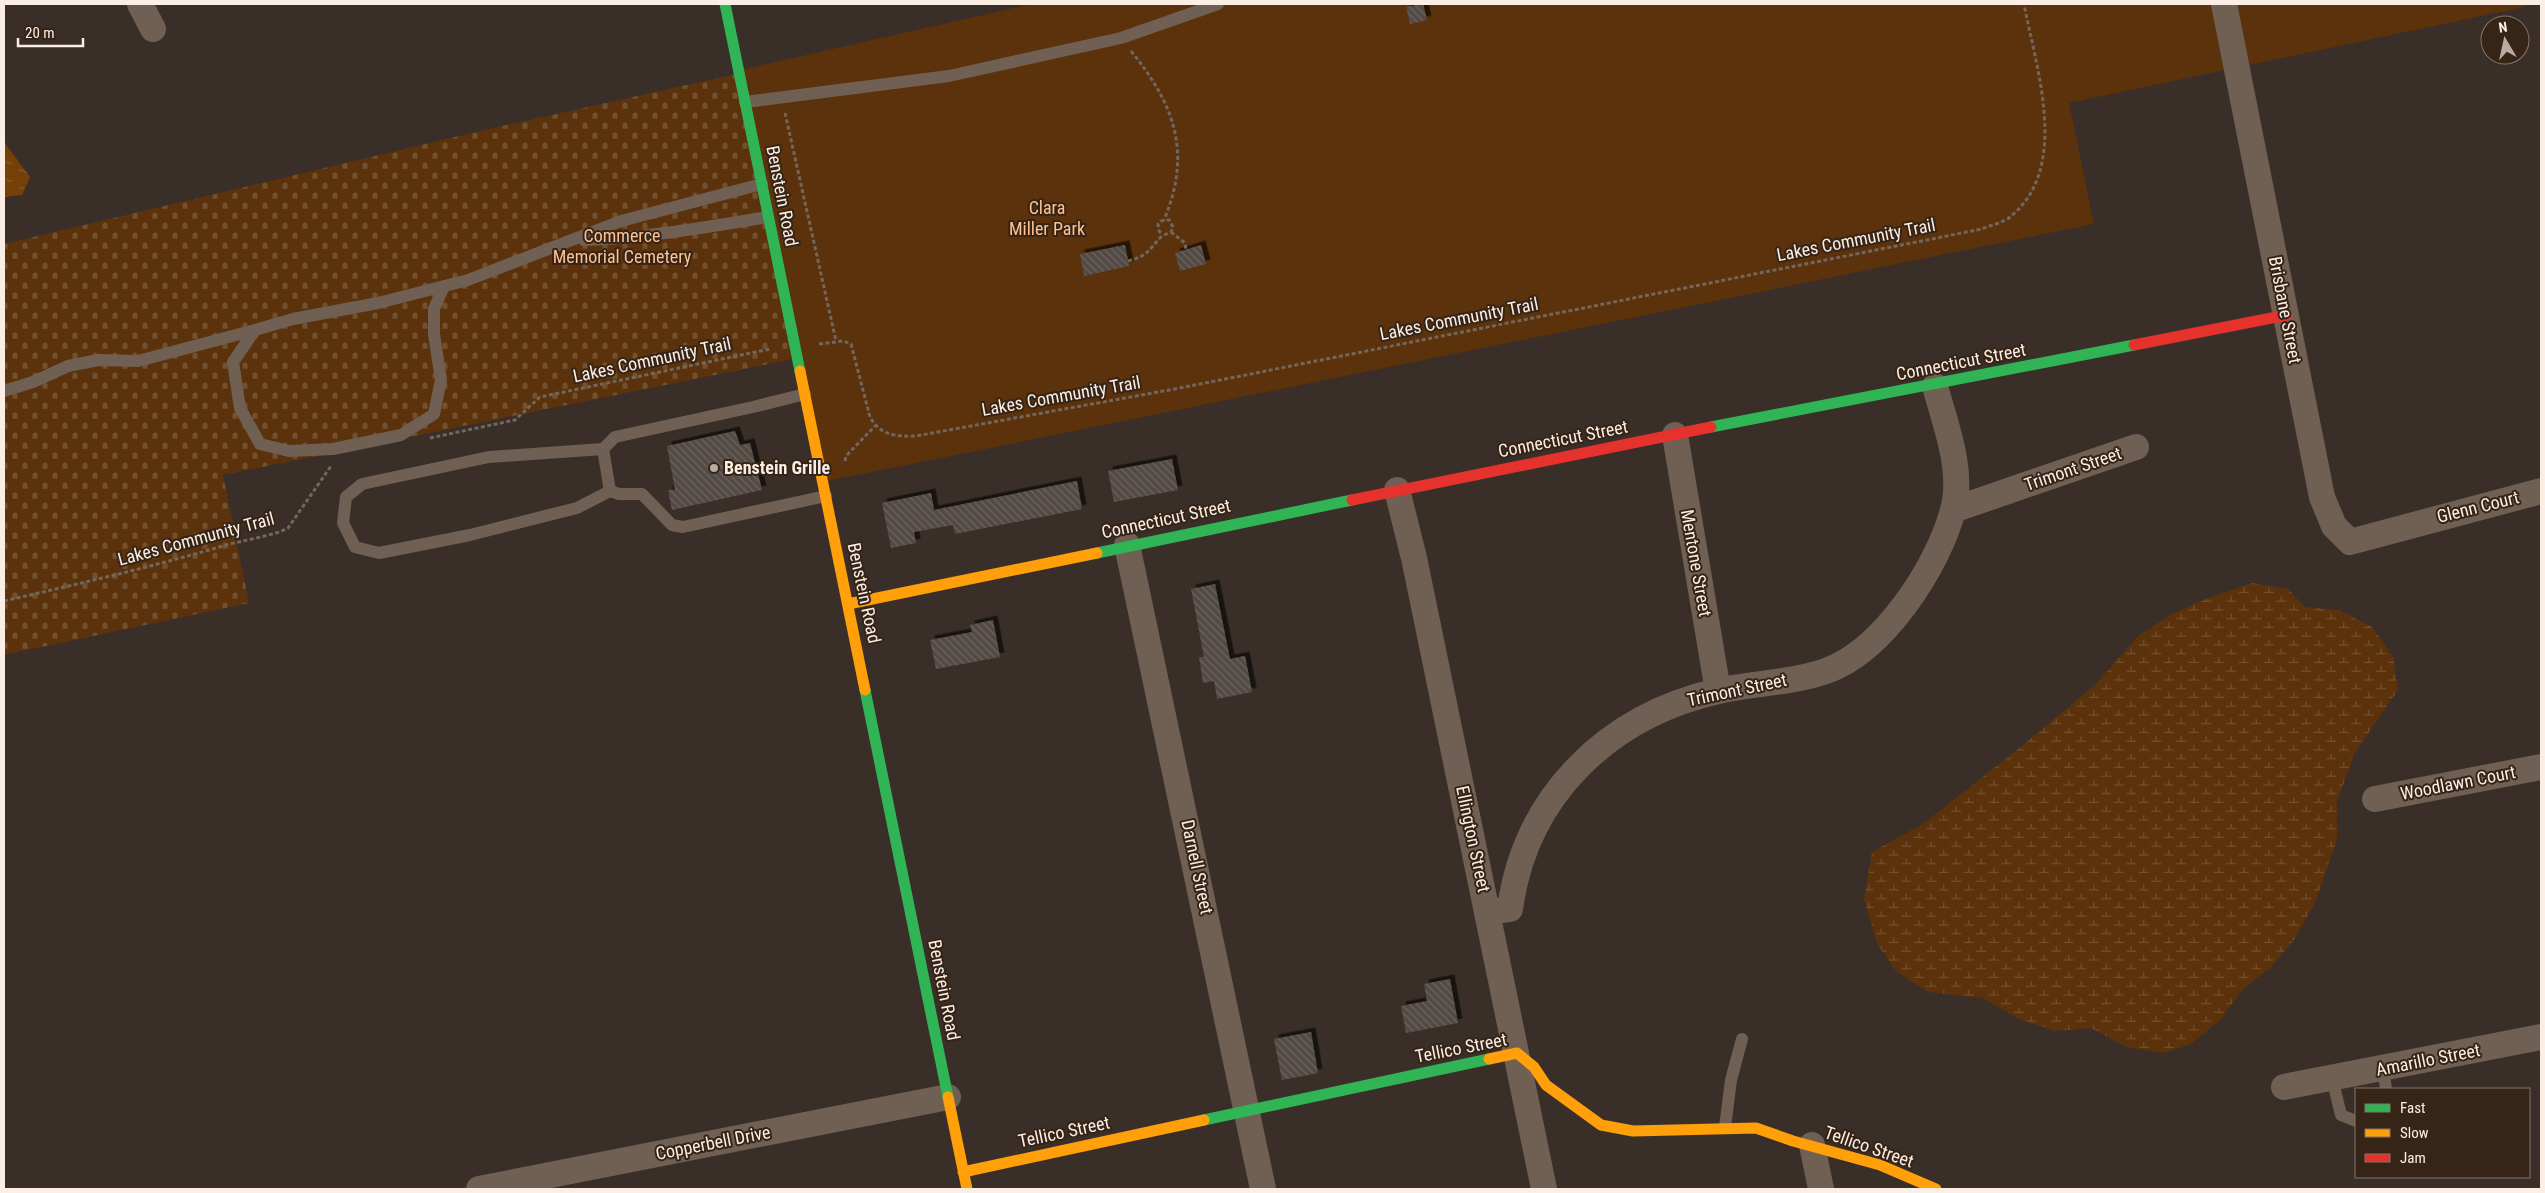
<svg xmlns="http://www.w3.org/2000/svg" width="2545" height="1193" viewBox="0 0 2545 1193" font-family="'Roboto Condensed',sans-serif">
  <style>
    .wetland { fill: url(#wetland-marsh) }
    .cemetery { fill: url(#cemetery-stones) }
    .park { fill: #5b320b }
    .water { fill: url(#water-ripples) }
    .building { fill: url(#building-back-hatch); filter: url(#shadow) }
    .lines { fill: none; stroke-linecap: round; stroke-linejoin: round }
    .path { stroke: #72665d; stroke-width: 3; stroke-dasharray: 4 2.5; stroke-linecap: butt }
    .lane { stroke: #6f6053; stroke-width: 12 }
    .street { stroke: #6f6053; stroke-width: 26 }
    .fast { stroke: #30b455; stroke-width: 11 }
    .slow { stroke: #ff9f0a; stroke-width: 11 }
    .jam { stroke: #e5322d; stroke-width: 11 }
    .poi-dot { fill: #b7aba3; stroke: #362416; stroke-width: 2 }
    .labels { text-anchor: middle; stroke-width: 4; stroke-linejoin: round; paint-order: stroke }
    .street-label { font-size: 18px; fill: #fbeee5; stroke: #362416 }
    .park-label { font-size: 18px; fill: #ffc292; stroke: #362416 }
    .poi-label { font-size: 18px; font-weight: bold; fill: #fbeee5; stroke: #362416; text-anchor: start }
  </style>
  <defs>
    <pattern id="wetland-marsh" width="20" height="14" patternUnits="userSpaceOnUse" patternTransform="scale(1.25)"><rect width="20" height="14" fill="#5b320b"/><path d="M1 5h8M5 5V1M11 12h8M15 12V8" fill="none" stroke="#73502e"/></pattern>
    <pattern id="cemetery-stones" width="16" height="16" patternUnits="userSpaceOnUse" patternTransform="scale(1.25)"><rect width="16" height="16" fill="#5b320b"/><path d="M2 7V4a2 2 0 0 1 4 0v3zM10 15v-3a2 2 0 0 1 4 0v3z" fill="#73502e"/></pattern>
    <pattern id="water-ripples" width="26" height="14" patternUnits="userSpaceOnUse" patternTransform="scale(1.25)"><rect width="26" height="14" fill="#744008"/><path d="M2 4q2-2 4 0t4 0M15 11q2-2 4 0t4 0" fill="none" stroke="#895c2c"/></pattern>
    <pattern id="building-back-hatch" width="6" height="6" patternUnits="userSpaceOnUse" patternTransform="scale(1.25)"><rect width="6" height="6" fill="#524a44"/><path d="M-1 5l2 2M0 0l6 6M5-1l2 2" fill="none" stroke="#6c645f"/></pattern>
    <filter id="shadow"><feDropShadow dx="4.5" dy="-4.5" stdDeviation="0" flood-color="#0009"/></filter>
  </defs>
  <rect width="100%" height="100%" fill="#392f28"/>
  <!-- wetland -->
  <path class="wetland" d="M2252,583L2288,589L2305,607L2339,610L2372,627L2393,656L2398,690L2354,754L2337,802V840L2315,903L2294,940L2271,967L2241,991L2221,1019L2191,1044L2164,1053L2127,1047L2091,1028L2055,1031L2019,1019L1983,998L1928,992L1896,971L1877,944L1864,899L1872,852L1923,824L2022,746L2096,684L2138,636L2172,614L2208,598Z"/>
  <!-- cemetery -->
  <path class="cemetery" d="M736,74L793,359L223,475L249,603L4,655V244L480,131Z"/>
  <!-- park -->
  <path class="park" d="M1031,4H2523L2524,7L2069,103L2094,224L828,481L740,70Z"/>
  <!-- water -->
  <path class="water" d="M4,142L30,177L22,195L4,197Z"/>
  <!-- building -->
  <path class="building" d="M1423,4L1427,20L1410,24L1406,7Z
    M1125,245L1129,266L1084,276L1080,254Z
    M1201,245L1206,264L1180,271L1175,253Z
    M735,431L740,445L750,443L762,490L672,510L668,490H675L667,446Z
    M1172,459L1178,490L1114,502L1108,471Z
    M1077,481L1082,509L955,534L953,525L914,532L916,543L891,548L882,503L931,493L934,510Z
    M1215,584L1230,659L1245,656L1252,692L1217,699L1214,681L1203,683L1199,657H1204L1191,589Z
    M993,620L1000,657L936,669L930,640L972,632L970,625Z
    M1450,979L1458,1023L1406,1033L1401,1006L1427,1001L1424,984Z
    M1311,1032L1318,1073L1282,1080L1274,1039Z"/>
  <g class="lines">
    <!-- path -->
    <path class="path" d="M1131,51C1175,105 1192,153 1164,220
      M785,113L836,341
      M1171,232L1185,243L1186,250
      M1128,261C1150,255 1147,251 1161,237C1164,234 1168,234 1171,232L1173,227L1169,220L1161,221L1158,224L1159,231L1162,234
      M819,344L843,341L851,344L870,417C880,435 896,437 916,436L1180,388L1982,229C1990,225 2003,223 2010,217C2071,168 2036,68 2024,4
      M430,438L515,420L540,397L770,349
      M845,461L846,456L875,426
      M4,601C78,584 152,567 226,545C241,541 276,535 288,528L331,466"/>
    <!-- lane -->
    <path class="lane" d="M745,102L949,76L1121,38L1218,4
      M584,240C646,238 707,227 768,217
      M444,286L434,309V334L441,380L434,414L401,435L333,449L289,451L260,444L240,408L233,362L255,330L293,319L378,303L468,280L621,221L762,184
      M4,391L33,382L68,366L98,360L138,361L255,330
      M805,394L753,407L615,437L603,449L610,491L619,494H642L672,525L683,527L826,496
      M603,449L489,457L362,484L346,497L343,523L355,547L379,553L470,535L577,508L610,491
      M2383,1069L2386,1089
      M2332,1078L2341,1115L2356,1121
      M1725,1127L1731,1080L1742,1039"/>
    <!-- street -->
    <path class="street" d="M140,4L153,29
      M2224,4L2322,497L2334,526L2350,542L2541,491
      M1935,386C1945,424 1964,470 1953,510
      M1675,435L1718,691
      M1397,490L1414,558L1544,1189
      M1127,545L1263,1189
      M2375,799L2541,767
      M1489,912L1510,909C1525,796 1608,716 1718,691C1752,683 1792,683 1826,671C1883,651 1938,567 1953,510L2136,447
      M2284,1087L2541,1037
      M1812,1145L1821,1189
      M479,1189L948,1097"/>
    <!-- fast -->
    <path class="fast" d="M725,4L800,371
      M1711,427L2134,345
      M1097,553L1352,500
      M865,690L948,1097
      M1204,1120L1489,1059"/>
    <!-- slow -->
    <path class="slow" d="M800,371L865,690
      M848,604L1097,553
      M1489,1059L1517,1053L1534,1067L1546,1085L1601,1125L1633,1131L1756,1128L1793,1141L1880,1165L1936,1189
      M948,1097L967,1189
      M963,1172L1204,1120"/>
    <!-- jam -->
    <path class="jam" d="M2134,345L2287,315
      M1352,500L1711,427"/>
  </g>
  <!-- markers -->
  <circle class="poi-dot" cx="714" cy="468" r="5"/>
  <g class="labels">
    <!-- street labels -->
    <g class="street-label">
      <text transform="translate(782 196) rotate(79)" y="6">Benstein Road</text>
      <text transform="translate(1856 240) rotate(-11)" y="6">Lakes Community Trail</text>
      <text transform="translate(2285 310) rotate(79)" y="6">Brisbane Street</text>
      <text transform="translate(1459 319) rotate(-11)" y="6">Lakes Community Trail</text>
      <text transform="translate(652 360) rotate(-12)" y="6">Lakes Community Trail</text>
      <text transform="translate(1961 362) rotate(-11)" y="6">Connecticut Street</text>
      <text transform="translate(1061 396) rotate(-10)" y="6">Lakes Community Trail</text>
      <text transform="translate(1563 439) rotate(-11)" y="6">Connecticut Street</text>
      <text transform="translate(2073 469) rotate(-19)" y="6">Trimont Street</text>
      <text transform="translate(2478 507) rotate(-14)" y="6">Glenn Court</text>
      <text transform="translate(1166 519) rotate(-12)" y="6">Connecticut Street</text>
      <text transform="translate(196 539) rotate(-15)" y="6">Lakes Community Trail</text>
      <text transform="translate(1696 563) rotate(80)" y="6">Mentone Street</text>
      <text transform="translate(864 593) rotate(78)" y="6">Benstein Road</text>
      <text transform="translate(1737 690) rotate(-12)" y="6">Trimont Street</text>
      <text transform="translate(2458 783) rotate(-11)" y="6">Woodlawn Court</text>
      <text transform="translate(1473 839) rotate(78)" y="6">Ellington Street</text>
      <text transform="translate(1197 867) rotate(78)" y="6">Darnell Street</text>
      <text transform="translate(944 990) rotate(79)" y="6">Benstein Road</text>
      <text transform="translate(1461 1048) rotate(-11)" y="6">Tellico Street</text>
      <text transform="translate(2428 1060) rotate(-11)" y="6">Amarillo Street</text>
      <text transform="translate(1064 1132) rotate(-12)" y="6">Tellico Street</text>
      <text transform="translate(713 1143) rotate(-11)" y="6">Copperbell Drive</text>
      <text transform="translate(1869 1147) rotate(19)" y="6">Tellico Street</text>
    </g>
    <!-- park labels -->
    <g class="park-label">
      <text x="1047" y="214">Clara<tspan x="1047" dy="21">Miller Park</tspan></text>
      <text x="622" y="242">Commerce<tspan x="622" dy="21">Memorial Cemetery</tspan></text>
    </g>
    <!-- poi labels -->
    <g class="poi-label">
      <text x="724" y="474">Benstein Grille</text>
    </g>
  </g>
  <!-- border -->
  <rect width="2545" height="1193" fill="none" stroke="#fbeee5" stroke-width="10"/>
  <!-- legend -->
  <rect x="2355" y="1088" width="175" height="90" fill="#362416" stroke="#857569"/>
  <rect x="2365" y="1104" width="25" height="8" fill="#30b455" stroke="#857569"/>
  <text x="2400" y="1113" font-size="15" fill="#fbeee5">Fast</text>
  <rect x="2365" y="1129" width="25" height="8" fill="#ff9f0a" stroke="#857569"/>
  <text x="2400" y="1138" font-size="15" fill="#fbeee5">Slow</text>
  <rect x="2365" y="1154" width="25" height="8" fill="#e5322d" stroke="#857569"/>
  <text x="2400" y="1163" font-size="15" fill="#fbeee5">Jam</text>
  <!-- north arrow -->
  <g transform="translate(2505 40) rotate(351)"><circle r="24" fill="#362416" stroke="#857569"/>
  <path d="M0-4L9 19L0 12L-9 19Z" fill="#b7aba3"/>
  <text y="-8" font-size="14" font-weight="bold" text-anchor="middle" fill="#fbeee5">N</text>
  </g>
  <!-- scale -->
  <path d="M18 38v8h65v-8" fill="none" stroke="#fbeee5" stroke-width="2.5"/>
  <text x="25" y="38" font-size="15" fill="#fbeee5" stroke="#362416" stroke-width="4" paint-order="stroke">20 m</text>
</svg>
